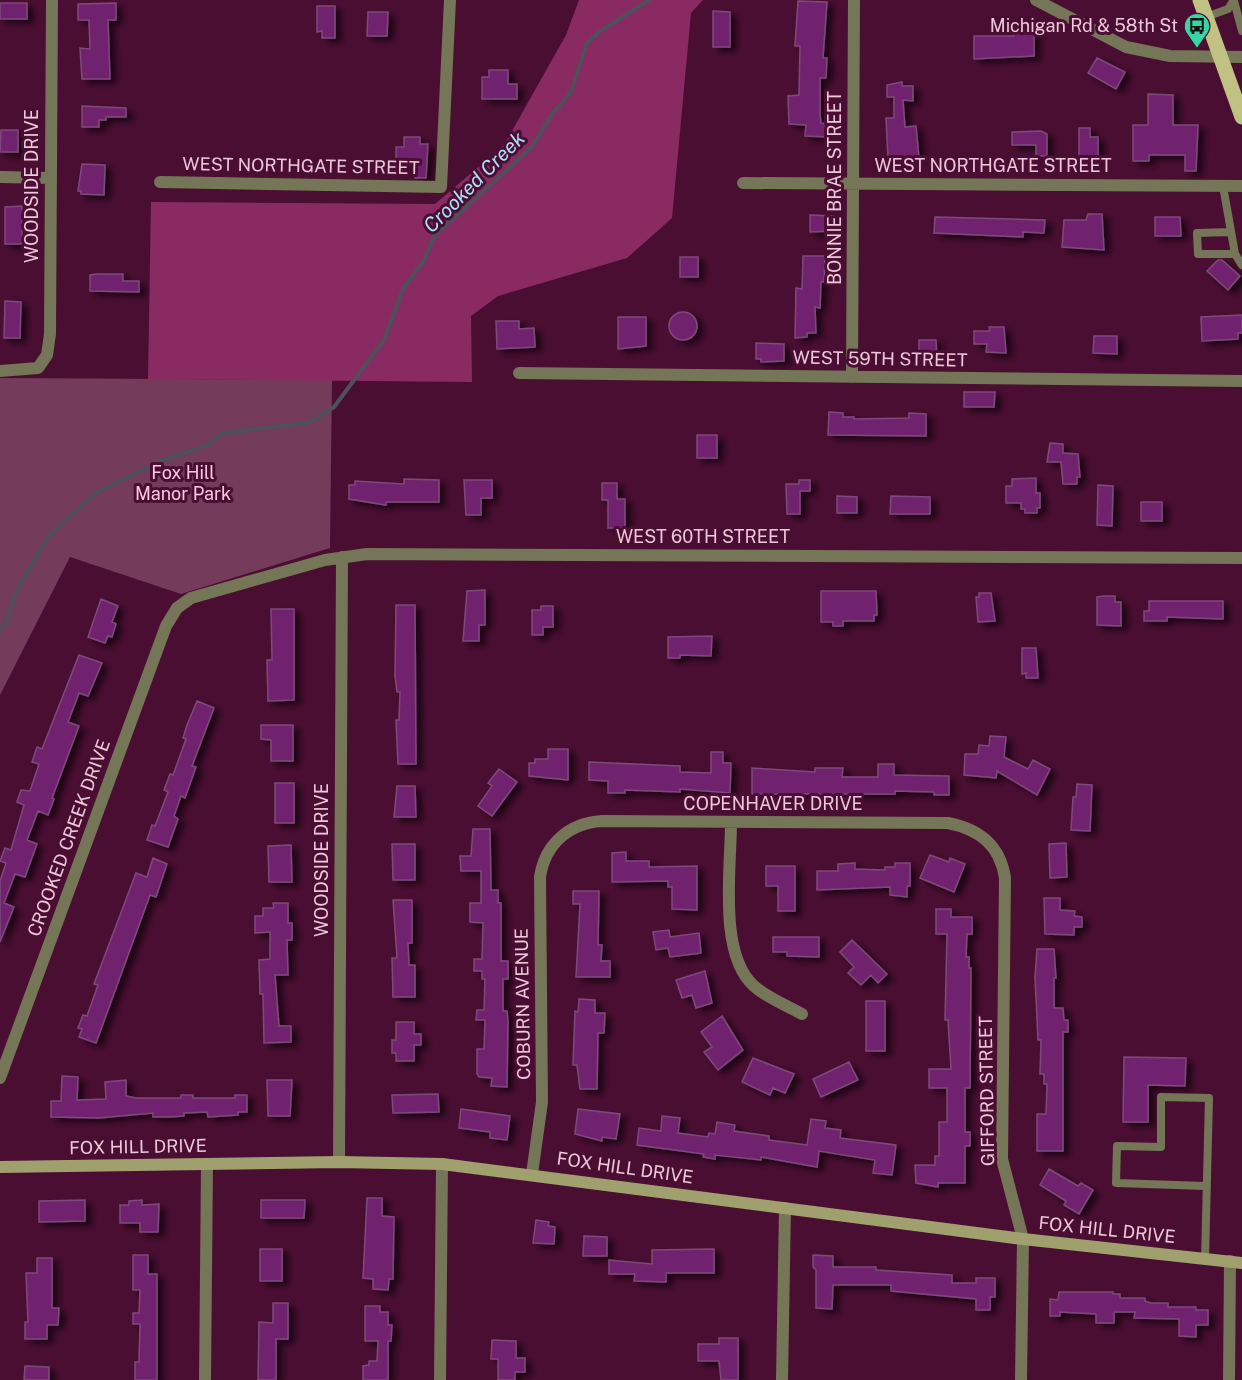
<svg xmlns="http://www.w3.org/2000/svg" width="1242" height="1380" viewBox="0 0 1242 1380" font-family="'Public Sans',sans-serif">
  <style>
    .green { fill: #743b5a }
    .forest { fill: #892b62 }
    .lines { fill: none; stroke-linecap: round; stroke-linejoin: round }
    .stream { stroke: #4e505b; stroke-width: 4 }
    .building { fill: #6f246e; stroke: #7d4a7b; stroke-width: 1.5; filter: url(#shadow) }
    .lane { stroke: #757557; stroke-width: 8 }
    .street { stroke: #757557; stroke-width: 12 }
    .secondary { stroke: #a0a06f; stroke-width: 12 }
    .primary { stroke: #c0c182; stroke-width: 15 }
    .labels { text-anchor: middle; stroke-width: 6; stroke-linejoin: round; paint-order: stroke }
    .poi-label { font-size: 18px; fill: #eec8da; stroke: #4a0e32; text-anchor: end }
    .street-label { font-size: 18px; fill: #eec8da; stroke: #4a0e32 }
    .park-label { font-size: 18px; fill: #fcc7e0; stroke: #4a0e32 }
    .water-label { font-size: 20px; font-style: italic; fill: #a9e2fc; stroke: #4a0e32 }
  </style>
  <defs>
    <filter id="shadow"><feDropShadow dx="6" dy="4" stdDeviation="3" flood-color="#0009"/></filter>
  </defs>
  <rect width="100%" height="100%" fill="#4a0e32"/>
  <!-- green -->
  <path class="green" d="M0,378L332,380L330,548L181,594L70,557L0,695Z"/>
  <!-- forest -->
  <path class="forest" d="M579,0H703L691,13L672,218L627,258L498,296L471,316L472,382L148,379L151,202L435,204L504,145L566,35Z"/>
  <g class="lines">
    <!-- stream -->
    <path class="stream" d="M0,630L6,623L16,592L49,535L97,492L161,461L206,446L223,433L308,423L334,407L384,340L403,289L423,262L435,235L532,147L552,114L571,92L587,43L602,30L649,0"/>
  </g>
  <!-- building -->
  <path class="building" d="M798,1L827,2L823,58H827L826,78H820V115L821,123L828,124V137L805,136L806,125L789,124L788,96L799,95L800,46H795Z
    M0,3H27V19H0Z
    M116,3V20H108L110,79H82L80,48L90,49L89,20H78V4Z
    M317,6H335V38H322V31L317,32Z
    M713,11L730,12V47H713Z
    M368,12H388L387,36H367Z
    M1014,33H1034V56L974,59V36H1014Z
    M1097,58L1125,72L1116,89L1088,73Z
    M489,70H508V84H517V99H482V77H489Z
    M902,82V86H913V101L903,100L905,127L916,126L919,158H905L904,163H894V158H888L886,118H894V97H887V85Z
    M1148,94L1173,95V125H1198L1196,171H1185V155H1149V161H1133V125H1148Z
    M82,106L126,108V117H106V120H99V127H82Z
    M1079,128H1090V137H1098V161H1087V156H1079Z
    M1,130H18V152H0Z
    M1041,131L1047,134V156H1036V145H1012V132Z
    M404,137H420V144H428L426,178H415V165H404V161H396V147H404Z
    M82,164L105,165L104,195L81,194V191H78Z
    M22,206V244H5V207Z
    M1088,214H1102L1104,250L1062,247L1064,220H1086Z
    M810,215L834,216V231L810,232Z
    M935,217L1045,220L1044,233L1023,232V237L934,233Z
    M1155,217H1180L1181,236H1155Z
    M803,256H825L824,282H821L820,308L815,307L816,333H807V337L795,338L796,288L802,289Z
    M680,257H698V277H680Z
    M1218,260H1222L1240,276L1228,290L1207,271Z
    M96,274H123V281H139V292L90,291V275Z
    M5,301L21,302L20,338H4Z
    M669 326a14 14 0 1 1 28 0a14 14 0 1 1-28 0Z
    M1242,315V333H1238V339L1202,341L1201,317Z
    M618,317H646V346L618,349Z
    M496,321H519V329L534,328L535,347L497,349Z
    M989,327H1004L1006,353L986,352L987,344H974V331H990Z
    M1094,336H1117V354L1093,353Z
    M919,340H936L937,359H919Z
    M756,343L784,344V361L761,362V359H756Z
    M964,392H995L994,407H964Z
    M829,412L843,413V417H854V419L909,418V413L926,414V436L828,435Z
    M697,435H717V458H697Z
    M1050,443L1063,444V453L1078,454L1080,477H1077V484H1063L1061,462H1047Z
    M1036,478V493H1040V508H1037V513H1025V509H1021V503H1006V486H1012V479Z
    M404,479L439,480V502H386V505L349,499V485H355V481L404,484Z
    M464,480H492V498H481V515H466Z
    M799,480H810V491H800V514H787L786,484H799Z
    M602,483H617V499H625V528H608V500H602Z
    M1098,485L1113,486L1112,526L1097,525Z
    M837,496L857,497V513H837Z
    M891,496L930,497V514H890Z
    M1141,502H1162V521H1141Z
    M485,590V625H479V641H463L467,591Z
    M821,591H876L877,615H874V621H843V626H833V622H821Z
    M979,593H991L995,621L978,622L976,597H979Z
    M1104,596H1115V602H1121V626L1097,625V597Z
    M101,599L118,606L112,622L116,624L112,637L108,636L105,643L88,637Z
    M1149,601H1223V619L1167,617V621H1144V611H1149Z
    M396,605H415L416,764H398L396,720H399L400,692H397L395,676Z
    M541,606H553V627H543V635H532V610H541Z
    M271,609H294V700L268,701L267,660H272Z
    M712,636L711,656L680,655V658H668V637Z
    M1022,648H1036L1038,678H1026V673L1022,674Z
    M79,655L102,663L88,696L79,693L68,722L79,726L52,798L54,799L48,815L38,811L27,840L37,844L25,877L15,874L4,903L14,907L0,942V881L6,863L0,861L5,848L11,850L24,805L17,802L21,790L30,791L39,764L32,762L37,747L42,749Z
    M197,701L214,708L192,766L196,767L185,798L181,796L174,816L178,819L168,847L147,840L152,825L155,826L168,792L164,790L170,774L173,775L186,739L183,738L187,725Z
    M261,725H293V761H271V740L261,739Z
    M990,736L1006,737L1004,757L1028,769L1033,760L1050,769L1037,795L997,771L996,778L964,775L965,754H978L979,745L989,746Z
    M548,749H568V780L529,776V763H535V759H548Z
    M711,752H723V763H731L730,793L680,789V792L625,790V793H608V781L589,780V762L680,766V772L711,773Z
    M878,764H894V775L949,776V795H934V792L895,791V794H752V768L815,772V768H843L842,777H878Z
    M499,769L517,782L492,816L478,806L492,786L488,783Z
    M275,783H294V823H275Z
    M1077,784L1092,785L1090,831L1071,830L1073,797H1076Z
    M397,786H415L416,817H394Z
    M473,829H490L491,890H498V903H501V961H508V979H503V1011H507L508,1021L507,1087L491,1086L492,1078L479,1077L477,1074V1049H484L485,1020H476L477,1010H484L485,979H482V971H474V959H482L483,923L470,922V903H481V871H461L460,856H471Z
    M1066,843L1067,877L1050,878L1049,844Z
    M392,844H415V880H393Z
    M291,845L292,882H269L268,846Z
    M626,852V861H649V867L697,866V910L672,909V887H668V881L612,882V853Z
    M930,855L949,862L950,858L965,864L954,892L920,878Z
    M153,858L167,864L156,897L150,895L96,1043L79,1037L82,1029L78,1028L83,1015L87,1016L98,985L94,984L136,873L147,877Z
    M855,863V869L885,870V867H895V863H910V886H907V897L890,895V887L817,890V871H838V864Z
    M766,866H795V911H778V886H766Z
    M573,891H599L598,945H602L601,961H610V977H576L580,904H573Z
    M1044,898H1060V910L1075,911L1074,916L1082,917V927H1074V935L1045,934Z
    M393,900H412V943H408L409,965H415V997H393L392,958H397Z
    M273,903H288V923H292V940H287L288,975H275L279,1026H291V1042L264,1043L263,994H260L259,960L270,959V932L255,933V916H263V908H274Z
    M936,909H951V917H972V934H967L966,957H969V968H971L970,1088H965V1132H970V1146H965V1183H938V1187L916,1183L915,1165H935V1156H939V1122H947V1088H929V1069H951L948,1020H945L947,934H936Z
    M669,930L670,937L699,933L701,953L670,957L668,948L656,950L653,932Z
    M773,937H819V957L787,956V952H773Z
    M852,940L887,974L878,983L871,975L861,985L848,973L854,967L840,952Z
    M1037,949H1054L1056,978H1054V1008H1063L1064,1020H1068V1032H1063V1151H1037V1114H1046L1047,1084H1044V1074H1040L1041,1040H1038L1035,978Z
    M705,971L712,1003L696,1008L692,995L682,998L676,980Z
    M579,999L595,1000V1013H605L604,1033H598L597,1089H580L577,1065H573L575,1011L578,1012Z
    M866,1001H885V1051H866Z
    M722,1016L743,1050L718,1070L704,1052L712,1047L701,1032Z
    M396,1022H414V1034H421V1045H414V1061H396V1053H392V1040H396Z
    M1124,1057L1186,1058L1185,1086L1148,1085V1122H1123Z
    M753,1058L794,1074L785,1093L773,1088L770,1095L742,1082Z
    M849,1062L858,1080L821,1097L813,1079Z
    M62,1076L78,1077L77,1100L106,1099L105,1082L126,1080V1096L136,1098H181V1095H193V1098H235V1095H247V1112H238V1115L208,1117L207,1112L184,1113V1116L169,1117H153V1113L99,1118L51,1117V1101H61Z
    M267,1080H292L290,1116H268Z
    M438,1094L439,1112L393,1113L392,1095Z
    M461,1109L510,1116L507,1140L490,1138V1132L459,1128Z
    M578,1109L620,1114L616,1139L602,1137V1141L575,1134Z
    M662,1116L680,1118L678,1133L708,1137L709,1133L715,1134L717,1122L735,1125L734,1131L769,1136V1140L807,1145L811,1119L826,1121L825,1128L841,1130L840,1138L896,1145L892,1175L873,1173L875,1160L819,1151L817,1167L761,1157V1160L715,1155V1159L703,1157L704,1154L637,1145L639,1128L661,1131Z
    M1049,1169L1078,1186L1081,1183L1093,1190L1079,1214L1064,1205L1066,1201L1040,1185Z
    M367,1198H382V1216L394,1217L393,1279H389L388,1290L373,1289V1279L363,1278Z
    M85,1200V1221L39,1222V1201Z
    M142,1200V1205L159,1204L158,1232H140V1223H120V1205H129V1201Z
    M261,1200H305L304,1218H261Z
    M536,1220L549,1222L548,1226L555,1227L554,1244L533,1243Z
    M584,1236L607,1237V1256H583Z
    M260,1249H282V1281H260Z
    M714,1249V1273H666V1282L634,1281L635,1274H609V1260L652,1264V1250Z
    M133,1255H148V1274H157V1380H135V1362H139L140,1324H133V1313H139L140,1290H133Z
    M813,1255L833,1256V1267H876V1270L952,1275V1283H976V1278H995V1297H990V1310H976V1299L891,1291V1285H833L832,1309L816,1308V1270L813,1267Z
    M37,1258H52V1308H59L58,1325H47V1339H25V1322H28L26,1273H37Z
    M1059,1292H1113V1294H1120V1298H1145V1301L1151,1303H1168V1307H1196V1310H1208V1325H1196V1337L1179,1336V1319L1134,1318L1135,1312H1114V1323H1096V1314L1060,1312V1316H1050V1299L1058,1300Z
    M273,1303H288V1339H276V1380H258L259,1322L273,1323Z
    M365,1306H380V1312H388V1325H392L391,1341H388V1380H363V1366L369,1365V1361H377L378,1341H365Z
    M719,1338H738V1380H721L719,1361H698V1344H719Z
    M492,1340L516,1341V1358H525V1372H515V1380H498V1359H491Z
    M25,1366L49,1367V1380H24Z"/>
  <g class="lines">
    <!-- lane -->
    <path class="lane" d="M1234,1L1242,31
      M1206,17L1228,9L1234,0
      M1223,186L1235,254L1242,265
      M1231,232L1197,233L1198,254H1235
      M1205,1259L1209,1098L1161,1097V1147L1117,1146L1116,1183L1206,1186"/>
    <!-- street -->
    <path class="street" d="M1036,0L1126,47L1170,56L1242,57
      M0,177L49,178
      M160,182L441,187L450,0
      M743,183L1242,186
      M0,371L38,368L47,355L50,334L52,0
      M519,373L1242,381
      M852,377L854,0
      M731,822C731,868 718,954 754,986C767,998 786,1005 802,1014
      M0,1078L166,626L177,608L191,598L325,560L367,554L1242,558
      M339,1162L342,557
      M532,1174L542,1102L540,877C545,844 569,823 602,821L948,823C979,829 1000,845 1005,878L1002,1159L1023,1239L1021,1380
      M205,1380L207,1165
      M440,1380L442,1164
      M782,1380L785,1208
      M1229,1380L1230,1261"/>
    <!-- secondary -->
    <path class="secondary" d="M0,1167L339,1162L442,1164L1023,1239L1242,1263"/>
    <!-- primary -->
    <path class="primary" d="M1200,0L1242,117"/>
  </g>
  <!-- icons -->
  <defs>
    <g id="bus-pin" transform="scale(1.35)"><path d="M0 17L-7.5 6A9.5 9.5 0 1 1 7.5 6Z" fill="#37d4a6" stroke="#4a0e32"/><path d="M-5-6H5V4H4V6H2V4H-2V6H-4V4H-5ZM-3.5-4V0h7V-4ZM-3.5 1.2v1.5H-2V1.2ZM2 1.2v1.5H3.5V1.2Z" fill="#111"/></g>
  </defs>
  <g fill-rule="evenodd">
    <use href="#bus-pin" x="1197" y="26"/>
  </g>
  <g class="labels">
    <!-- poi labels -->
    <g class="poi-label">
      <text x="1178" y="32">Michigan Rd &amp; 58th St</text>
    </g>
    <!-- street labels -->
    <g class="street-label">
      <text transform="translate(301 166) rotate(1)" y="6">WEST NORTHGATE STREET</text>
      <text x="993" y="172">WEST NORTHGATE STREET</text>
      <text transform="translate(32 186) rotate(-90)" y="6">WOODSIDE DRIVE</text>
      <text transform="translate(835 188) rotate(-90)" y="6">BONNIE BRAE STREET</text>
      <text transform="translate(880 359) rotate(1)" y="6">WEST 59TH STREET</text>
      <text x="703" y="543">WEST 60TH STREET</text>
      <text x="773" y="810">COPENHAVER DRIVE</text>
      <text transform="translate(69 838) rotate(-70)" y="6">CROOKED CREEK DRIVE</text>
      <text transform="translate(322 860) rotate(-90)" y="6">WOODSIDE DRIVE</text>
      <text transform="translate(523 1004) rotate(-91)" y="6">COBURN AVENUE</text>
      <text transform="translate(987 1091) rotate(-91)" y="6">GIFFORD STREET</text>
      <text transform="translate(138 1147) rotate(-1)" y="6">FOX HILL DRIVE</text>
      <text transform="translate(625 1168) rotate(8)" y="6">FOX HILL DRIVE</text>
      <text transform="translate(1107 1230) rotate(6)" y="6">FOX HILL DRIVE</text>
    </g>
    <!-- park labels -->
    <g class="park-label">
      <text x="183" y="479">Fox Hill<tspan x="183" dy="21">Manor Park</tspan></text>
    </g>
    <!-- water labels -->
    <g class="water-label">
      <text transform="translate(474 182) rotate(-45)" y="7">Crooked Creek</text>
    </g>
  </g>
</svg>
